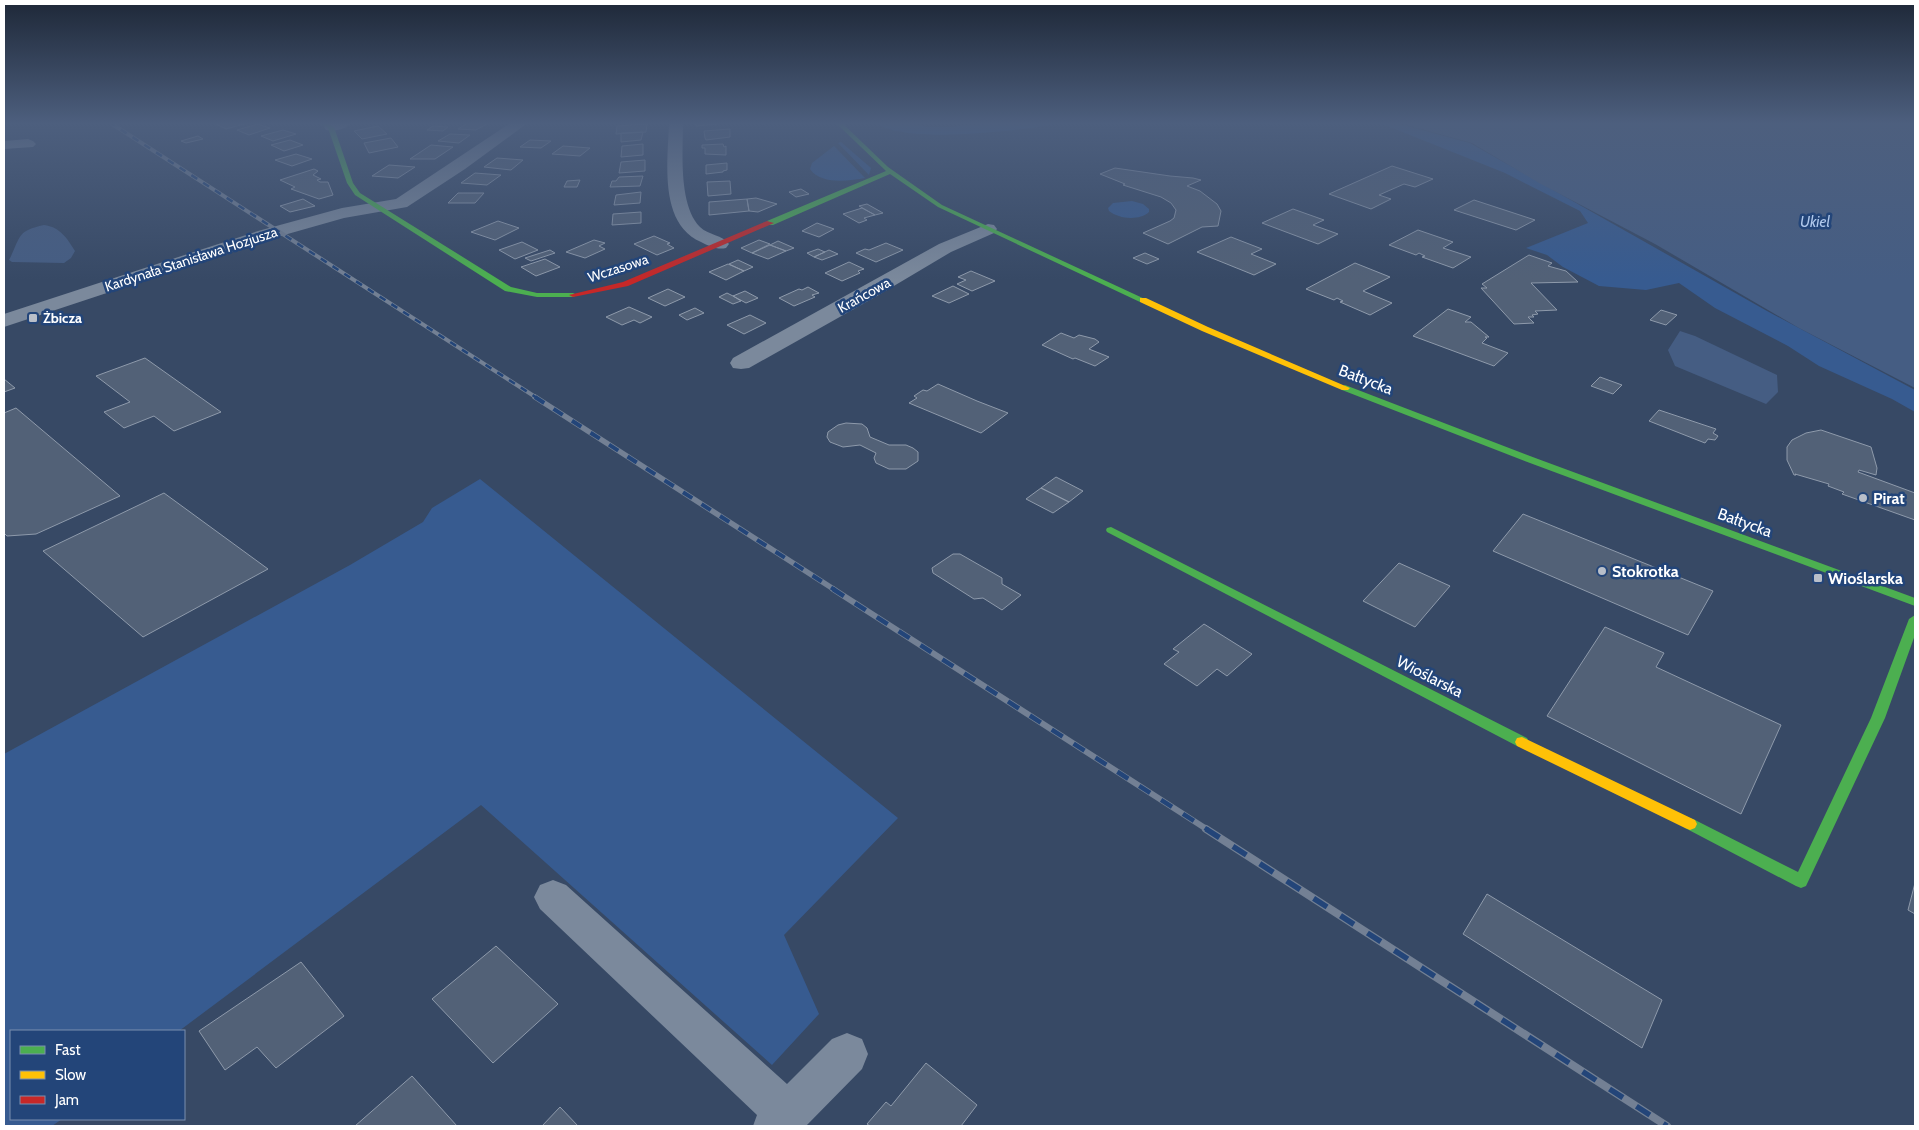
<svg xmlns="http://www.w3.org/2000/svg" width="1919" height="1130" viewBox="0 0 1919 1130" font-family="Cabin,sans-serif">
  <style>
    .green { fill: #375b90 }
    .water { fill: #455d83 }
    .building { fill: #526177; stroke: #8e9aab }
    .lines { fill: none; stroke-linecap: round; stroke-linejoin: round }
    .street { fill: #7b899c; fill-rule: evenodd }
    .fast { fill: #4caf50; fill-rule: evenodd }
    .slow { fill: #ffc107; fill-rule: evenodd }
    .jam { fill: #c62828; fill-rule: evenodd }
    .rail-far3-casing { stroke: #738094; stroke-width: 4 }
    .rail-far2-casing { stroke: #738094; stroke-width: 5.5 }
    .rail-far1-casing { stroke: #738094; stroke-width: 6 }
    .rail-casing { stroke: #738094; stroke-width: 8 }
    .rail-far3 { stroke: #234579; stroke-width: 2.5; stroke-dasharray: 7; stroke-linecap: butt }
    .rail-far2 { stroke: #234579; stroke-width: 4; stroke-dasharray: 11; stroke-linecap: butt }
    .rail-far1 { stroke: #234579; stroke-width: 4.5; stroke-dasharray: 13; stroke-linecap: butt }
    .rail { stroke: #234579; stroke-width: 5.5; stroke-dasharray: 16; stroke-linecap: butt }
    .poi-dot { fill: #b9bfc9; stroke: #234579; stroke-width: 2 }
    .labels { text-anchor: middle; stroke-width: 5; stroke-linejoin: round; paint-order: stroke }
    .far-street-label { font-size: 14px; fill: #fff; stroke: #234579 }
    .far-poi-label { font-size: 14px; font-weight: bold; fill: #fff; stroke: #234579; text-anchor: start }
    .far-water-label { font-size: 15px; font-style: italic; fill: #b1c9ec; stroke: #234579 }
    .street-label { font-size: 16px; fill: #fff; stroke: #234579 }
    .poi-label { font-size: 16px; font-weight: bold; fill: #fff; stroke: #234579; text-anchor: start }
  </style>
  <rect width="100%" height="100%" fill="#374965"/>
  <!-- green -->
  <path class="green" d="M875,122H905L928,127H948L1008,122H1066C1030,130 902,146 875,122Z
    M1367,122H1392L1470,143L1767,311L1915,390V412L1892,399L1819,366L1788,346L1715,308L1679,283L1646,290L1599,286L1563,267L1547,255L1526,248L1588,223L1580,211L1505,173L1385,125Z
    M841,142L871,168L869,175L838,143Z
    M834,146L865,178C849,181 821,185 810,169L812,163Z
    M1132,201L1143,204L1149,209V212C1139,221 1119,219 1109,211L1108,208L1113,203Z
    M480,479L898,818L784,935L819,1014L772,1065L481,805L179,1031H11V1119H62L52,1126H4V754L350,565L423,522L432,508Z"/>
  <!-- water -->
  <path class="water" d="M1396,122H1915V388L1799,328L1655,244L1539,183L1472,143Z
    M44,225C60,227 67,238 75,251L71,258L64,263L12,262L9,260C21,237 16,231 44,225Z
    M1680,331L1695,336L1777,375L1778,392L1766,404L1675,366L1668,350Z"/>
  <!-- building -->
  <path class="building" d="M219,122H251L226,129L214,123Z
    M469,122H490L476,130L458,129Z
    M696,122H718V124L696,126Z
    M258,124L270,128L249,135L237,130Z
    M647,124L646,132L616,134L617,126Z
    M378,126L387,134L362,139L354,131Z
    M433,126L448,127L443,131L427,130Z
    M730,129V137L706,140L705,138L704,131Z
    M283,130L296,134L273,141L261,136Z
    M643,132L641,140L621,142V133Z
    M450,134L470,135L459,143L438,141Z
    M198,136L203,139L186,143L181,141Z
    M391,138L398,147L369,153L364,143Z
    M290,140L303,145L284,151L271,145Z
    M530,140L551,141L541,148L520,147Z
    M643,144V155L621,157L622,146Z
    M723,144L724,147L726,146V155L705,154V148H702V145Z
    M431,145L453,147L435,159H410Z
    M563,146L590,148L580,156L552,154Z
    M296,154L312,159L292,166L275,160Z
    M497,158L523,160L511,170L484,167Z
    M645,160V171L619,173L621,162Z
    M727,163V170L723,171V172L706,174V165Z
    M389,165L415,167L398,178L372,176Z
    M1392,166L1433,179L1415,187L1404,184L1379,195L1391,199L1371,209L1329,194Z
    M1115,168L1170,176L1193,178L1201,180L1187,186L1200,191L1217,204L1221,211L1218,226L1202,227L1168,244L1143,233L1170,221L1174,218L1176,210L1171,203L1161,197L1123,185L1125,184L1100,174Z
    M314,169L318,171L313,175L321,179L317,180L320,182H328L333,195L319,199L291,189L295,187L280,180Z
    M475,173L501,175L487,185L461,183Z
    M643,176L640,186L610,187L612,181H616L619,177Z
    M580,180L577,187H564L567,181Z
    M730,181L731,194L708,196L707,182Z
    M801,189L809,194L796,197L789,192Z
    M641,192L640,203L614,205L616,195Z
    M458,193H484L475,203H448Z
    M756,198L777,204L758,212L749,211L747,199Z
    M303,199L315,206L290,212L280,206Z
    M747,199L749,211L709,215V202Z
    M1474,200L1535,220L1516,230L1454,210Z
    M867,204L883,213L875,215L859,206Z
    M862,208L875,215L864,218L867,220L859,223L843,214Z
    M1293,209L1324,220L1313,225L1338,234L1318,244L1262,223Z
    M641,212V223L612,225L613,214Z
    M498,221L519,228L495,240L471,232Z
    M817,223L834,229L819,237L802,231Z
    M1418,230L1453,242L1443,248L1471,257L1453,268L1422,257L1425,256L1419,253L1416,255L1389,245Z
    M654,236L670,243L667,244L674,248L657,255L634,244Z
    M1231,237L1262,249L1251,254L1276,264L1254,275L1197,252Z
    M594,240L605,243L599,246L605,249L585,258L566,252Z
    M759,240L770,244L752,253L741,248Z
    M778,241L794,248L786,251L770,245Z
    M522,242L538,250L515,259L499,250Z
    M886,243L903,250L876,262L856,253L865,249L869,250Z
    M770,245L786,251L768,259L752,253Z
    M818,249L825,252L814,257L807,253Z
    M550,250L555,253L531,261L525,258Z
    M829,250L838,254L822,260L814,257Z
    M1145,253L1159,259L1147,264L1133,258Z
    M1529,255L1552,263L1548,266L1566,271L1578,282L1531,283L1557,310L1535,311L1538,314L1532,315L1534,317H1528L1534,323L1514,324L1481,288H1487L1482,284Z
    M545,259L560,267L536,276L521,267Z
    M738,260L753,267L744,271L729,264Z
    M849,262L864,269L858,271L860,273L842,281L825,273Z
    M1355,263L1390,277L1363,291L1392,303L1370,315L1340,302L1343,301L1337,298L1334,300L1306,289Z
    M728,264L744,271L726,280L709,272Z
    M971,271L995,281L972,291L957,284L966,280L958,277Z
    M953,286L969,294L949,303L932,296Z
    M808,287L819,293L812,295L815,297L794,306L779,298L799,289L802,290Z
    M668,289L685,297L665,306L648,298Z
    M745,291L758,298L746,303L733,296Z
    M727,293L733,296L741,301L733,304L719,297Z
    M629,307L652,317L640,323L634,320L622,325L606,317Z
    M695,308L704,313L687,320L679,315Z
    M1448,309L1471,317L1465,322H1471L1489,337H1485L1487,338L1482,343L1508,353L1494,366L1413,336Z
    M1661,310L1677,315L1666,325L1650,320Z
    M750,315L766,323L744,334L727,325Z
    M1061,333L1074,338L1079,335L1095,339L1099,342L1089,349L1109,357L1095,366L1075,358L1073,359L1042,345Z
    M145,358L221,412L174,431L154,416L124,428L104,412L130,402L96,376Z
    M1600,377L1622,385L1613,394L1591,386Z
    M4,379L15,388L4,392Z
    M938,384L977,401L1008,413L981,433L909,403L917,398L914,396L923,390L927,391Z
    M16,408L120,496L36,534L7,536L4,533V413Z
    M1659,410L1716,429L1713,433L1718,436L1715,440L1708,439L1705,443L1649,421Z
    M846,423L862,424L867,428L870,437L889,445H906L913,448L918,452V461L906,469H889L876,463L874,458L876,453L860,445L843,447L830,442L827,437L828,432L838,425Z
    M1821,430L1871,447L1877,468L1876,475L1859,470L1858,472L1915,493V520L1842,494L1844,492L1828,486L1829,484L1795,474L1796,475H1794L1787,460V447L1792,440L1806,433Z
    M1056,477L1083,491L1069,502L1041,488Z
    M1041,488L1069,502L1053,513L1026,499Z
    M164,493L268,569L143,637L43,551Z
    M1523,514L1713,591L1688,635L1493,551Z
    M953,554H960L1002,578V584L1021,595L1002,610L983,598L974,599L933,573L932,568Z
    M1399,563L1450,586L1415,627L1363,601Z
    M1204,624L1252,654L1227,676L1217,669L1197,686L1164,664L1179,652L1173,649Z
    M1605,627L1664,653L1656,667L1781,725L1741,814L1547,716Z
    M1915,883V914L1908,910Z
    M1487,894L1662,1000L1642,1048L1463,934Z
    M496,946L558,1004L493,1063L432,999Z
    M301,962L344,1016L276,1068L257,1047L225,1070L199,1031Z
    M926,1063L977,1105L961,1126H870L867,1124L886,1102L891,1106Z
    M412,1076L457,1126H355Z
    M560,1107L578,1126H542Z"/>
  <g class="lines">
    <!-- street -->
    <path class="street" d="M331,122H352C347,129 334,132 326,130L324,127Z
      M512,122H529L465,169L407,207L344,218L270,239L4,327V314L258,231L342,208L396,199Z
      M669,122H683C683,150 678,205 700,227C708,235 723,235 729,244L726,248C717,250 709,246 701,242C658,223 668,160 669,122Z
      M28,139L33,141L36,144L33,147L4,149V141Z
      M988,224L994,225L997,229L994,233L951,252L877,296L749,368L741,369L733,368L730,363L733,358L939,244Z
      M553,880L566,885L787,1084L832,1039L847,1033L862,1039L868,1054L862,1069L806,1126H753L757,1115L540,909L534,897L540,885Z"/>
    <!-- fast -->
    <path class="fast" d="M317,122H325L334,127L353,183L360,193L511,287L537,293H573L577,295L573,297H537L505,291L355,195L347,183L328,128Z
      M835,122H841L888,167L942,205L1147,300L1140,302L938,207L890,174L773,225H767V221L886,171Z
      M1345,385L1538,459L1915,598V606L1530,463L1342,390L1340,388Z
      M1111,527L1527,738L1529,742L1527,746L1522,747L1517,746L1107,532L1106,530L1107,528Z
      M1915,615V635L1885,718L1806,886L1801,888L1796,886L1685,828L1683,824L1685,820L1690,818L1695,820L1798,872L1871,718L1909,619Z"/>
    <!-- slow -->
    <path class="slow" d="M1140,298H1146L1208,327L1350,388L1348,390H1342L1202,331L1140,302Z
      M1522,737L1695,820L1697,824L1695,828L1690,830L1685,828L1517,746L1515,742L1517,738Z"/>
    <!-- jam -->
    <path class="jam" d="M767,221L774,223L628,286L573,297L569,295L623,282Z"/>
    <!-- rail-far3 casing -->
    <g class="rail-far3-casing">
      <path id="rail-far3" d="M109,122L537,398"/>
    </g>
    <!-- rail-far2 casing -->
    <g class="rail-far2-casing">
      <path id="rail-far2" d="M535,397L835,590"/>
    </g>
    <!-- rail-far1 casing -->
    <g class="rail-far1-casing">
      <path id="rail-far1" d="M833,589L1208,830"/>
    </g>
    <!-- rail casing -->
    <g class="rail-casing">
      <path id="rail" d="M1206,829L1667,1126"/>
    </g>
    <!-- rail-far3 -->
    <use href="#rail-far3" class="rail-far3"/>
    <!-- rail-far2 -->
    <use href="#rail-far2" class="rail-far2"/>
    <!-- rail-far1 -->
    <use href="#rail-far1" class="rail-far1"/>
    <!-- rail -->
    <use href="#rail" class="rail"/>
  </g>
  <!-- sky -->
  <linearGradient id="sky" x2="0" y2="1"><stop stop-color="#1e2838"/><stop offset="0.44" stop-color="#4d5f7e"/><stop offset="1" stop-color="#4d5f7e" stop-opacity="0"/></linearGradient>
  <rect width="1919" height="280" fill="url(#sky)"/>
  <!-- markers -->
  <g class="poi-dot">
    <rect x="28" y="313" width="10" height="10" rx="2.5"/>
    <circle cx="1863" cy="498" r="5"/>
    <circle cx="1602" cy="571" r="5"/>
    <rect x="1813" y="573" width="10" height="10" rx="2.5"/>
  </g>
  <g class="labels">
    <!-- far-street labels -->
    <g class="far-street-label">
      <text transform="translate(191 259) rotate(-18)" y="5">Kardynała Stanisława Hozjusza</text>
      <text transform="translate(618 268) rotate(-18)" y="5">Wczasowa</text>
      <text transform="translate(864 295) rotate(-29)" y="5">Krańcowa</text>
    </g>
    <!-- far-poi labels -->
    <g class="far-poi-label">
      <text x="43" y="323">Żbicza</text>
    </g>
    <!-- far-water labels -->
    <g class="far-water-label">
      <text x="1815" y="227">Ukiel</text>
    </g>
    <!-- street labels -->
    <g class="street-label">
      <text transform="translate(1366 379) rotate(21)" y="6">Bałtycka</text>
      <text transform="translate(1745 522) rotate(20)" y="6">Bałtycka</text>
      <text transform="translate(1430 676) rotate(27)" y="6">Wioślarska</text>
    </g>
    <!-- poi labels -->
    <g class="poi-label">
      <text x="1873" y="504">Pirat</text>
      <text x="1612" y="577">Stokrotka</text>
      <text x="1828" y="584">Wioślarska</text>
    </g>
  </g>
  <!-- border -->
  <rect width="1919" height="1130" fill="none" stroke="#ffffff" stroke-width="10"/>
  <!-- legend -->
  <rect x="10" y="1030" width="175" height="90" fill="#234579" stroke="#7b8faf"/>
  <rect x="20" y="1046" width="25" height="8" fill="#4caf50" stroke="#7b8faf"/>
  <text x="55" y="1055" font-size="15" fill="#ffffff">Fast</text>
  <rect x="20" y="1071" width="25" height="8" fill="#ffc107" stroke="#7b8faf"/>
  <text x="55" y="1080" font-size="15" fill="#ffffff">Slow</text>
  <rect x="20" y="1096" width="25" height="8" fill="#c62828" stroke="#7b8faf"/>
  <text x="55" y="1105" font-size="15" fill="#ffffff">Jam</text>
</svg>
